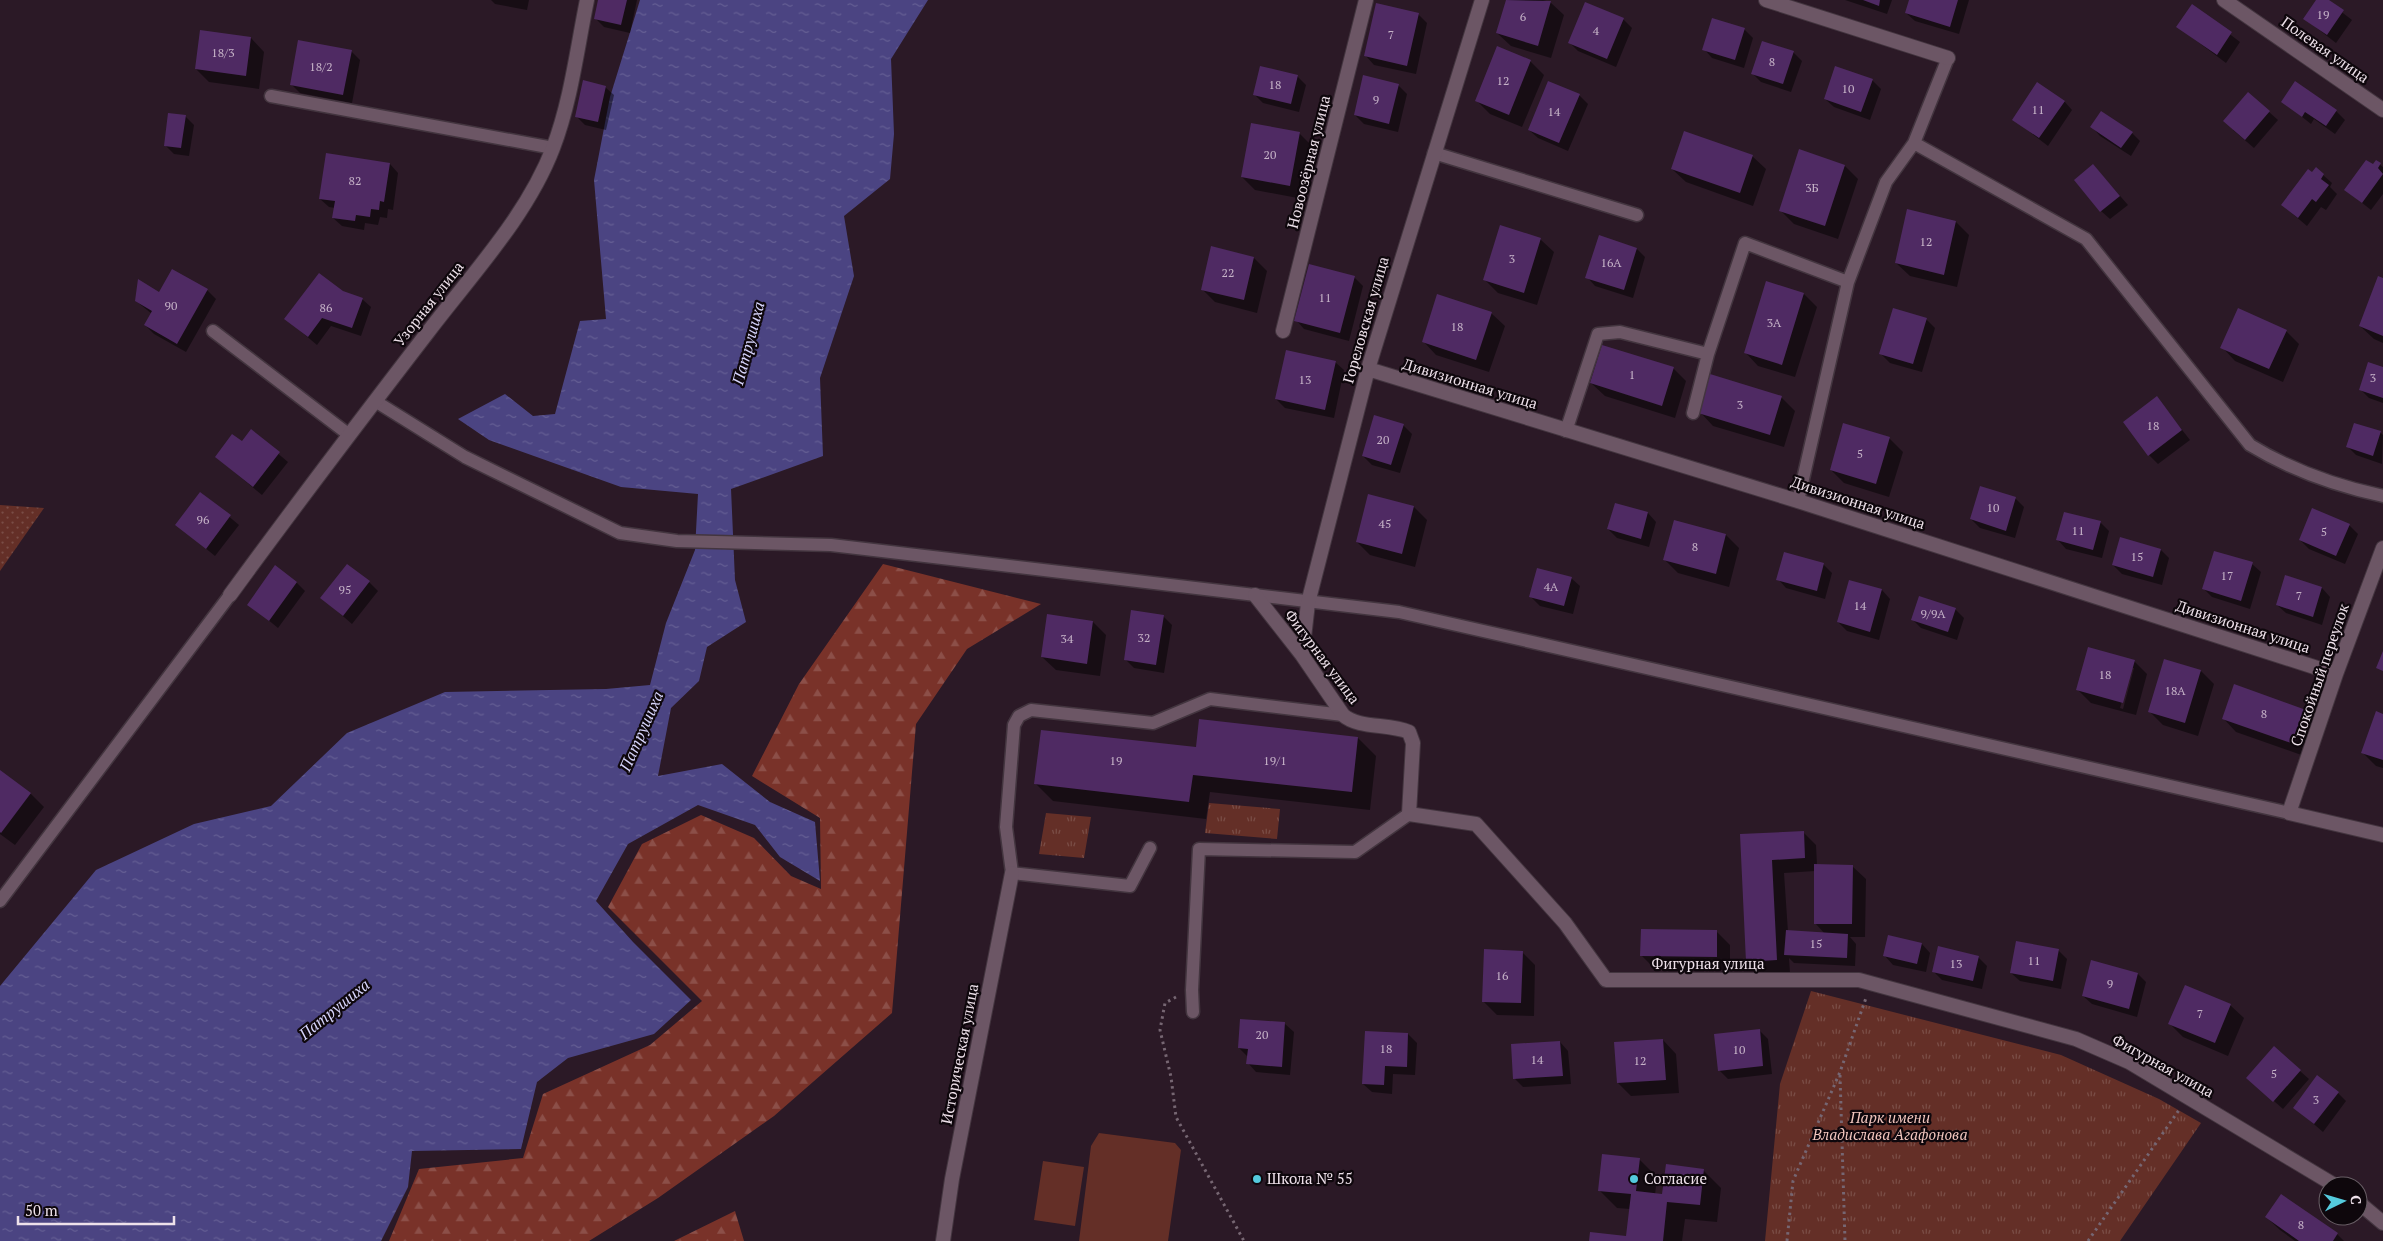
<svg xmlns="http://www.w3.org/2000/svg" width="2383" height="1241" viewBox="0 0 2383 1241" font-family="'PT Serif',serif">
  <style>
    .grass { fill: #642f27 }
    .forest { fill: url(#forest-firs) }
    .park { fill: url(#park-tufts) }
    .garden { fill: url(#garden-dots) }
    .water { fill: url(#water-ripples) }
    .shadow { fill: #0007; fill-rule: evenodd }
    .building { fill: #4f2a63 }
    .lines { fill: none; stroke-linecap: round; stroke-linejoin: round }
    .service-casing { stroke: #43353f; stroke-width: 15 }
    .minor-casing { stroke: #43353f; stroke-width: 16 }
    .path { stroke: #766672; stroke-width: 3; stroke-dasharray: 2.5 4; stroke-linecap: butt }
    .service { stroke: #6c5665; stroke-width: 12 }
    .minor { stroke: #6c5665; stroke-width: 14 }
    .poi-dot { fill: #54cadd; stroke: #0e070c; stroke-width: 2 }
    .labels { text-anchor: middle; stroke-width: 4.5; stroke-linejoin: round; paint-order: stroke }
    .number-label { font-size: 12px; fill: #c6b3c8 }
    .street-label { font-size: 15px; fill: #eee1ea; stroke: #0e070c }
    .park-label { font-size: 15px; font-style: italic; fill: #f2c6be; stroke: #0e070c }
    .poi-label { font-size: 15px; fill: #eee1ea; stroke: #0e070c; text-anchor: start }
    .water-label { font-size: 16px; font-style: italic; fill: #d6d4fb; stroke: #0e070c }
  </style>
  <defs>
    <pattern id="forest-firs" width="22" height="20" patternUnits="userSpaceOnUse" patternTransform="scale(1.25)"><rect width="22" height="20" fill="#793229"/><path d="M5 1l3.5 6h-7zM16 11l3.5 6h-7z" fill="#8c4f48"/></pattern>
    <pattern id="park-tufts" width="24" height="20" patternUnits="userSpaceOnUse" patternTransform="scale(1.25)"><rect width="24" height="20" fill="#642f27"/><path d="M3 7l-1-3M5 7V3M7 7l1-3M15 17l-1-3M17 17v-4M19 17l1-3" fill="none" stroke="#7a4d46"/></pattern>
    <pattern id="garden-dots" width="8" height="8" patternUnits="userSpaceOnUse" patternTransform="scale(1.25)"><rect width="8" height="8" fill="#642f27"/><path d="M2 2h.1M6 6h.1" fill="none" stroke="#7a4d46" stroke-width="1.8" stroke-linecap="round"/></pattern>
    <pattern id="water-ripples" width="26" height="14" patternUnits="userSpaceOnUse" patternTransform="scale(1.25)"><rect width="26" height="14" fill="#4b4482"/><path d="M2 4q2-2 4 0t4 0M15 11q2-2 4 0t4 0" fill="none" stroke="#655f94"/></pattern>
  </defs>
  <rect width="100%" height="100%" fill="#2b1926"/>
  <!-- grass -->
  <path class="grass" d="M1099,1133L1175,1143L1181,1150L1168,1241H1079L1091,1146Z
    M1043,1161L1084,1167L1075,1226L1034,1220Z"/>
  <!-- forest -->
  <path class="forest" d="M883,564L1041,604L967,649L916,724L892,1013L774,1116L658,1198L589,1241H389L419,1169L523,1158L543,1094L650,1045L702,1001L608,907L642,844L701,815L754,838L791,876L821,889L820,818L752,776L799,684Z
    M735,1211L744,1241H674Z"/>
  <!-- park -->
  <path class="park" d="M1209,803L1280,809L1277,839L1205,833Z
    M1046,813L1091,817L1084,858L1039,854Z
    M1811,991L2061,1055L2159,1099L2201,1123L2120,1241H1765L1780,1084Z"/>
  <!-- garden -->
  <path class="garden" d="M0,505L44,508L0,571Z"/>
  <!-- water -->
  <path class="water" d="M640,0H928L891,59L894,134L890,179L844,216L854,276L820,378L823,456L731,489L735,580L746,622L707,647L699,681L671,708L658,776L722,764L770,802L815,822L820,881L780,857L755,825L698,805L628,844L596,901L633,942L691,1000L654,1034L568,1058L537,1082L521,1149L412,1151L408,1187L381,1241H0V986L96,870L194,824L271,806L347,733L445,692L606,689L650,685L666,623L695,550L698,494L621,487L489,440L458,419L505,394L533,416L555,414L580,321L606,319L594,180L610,97Z"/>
  <!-- shadow -->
  <path class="shadow" d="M491,0H529L527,10L495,4Z
    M600,0H637L630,33L604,27L596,19Z
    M1507,0H1543L1550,2L1564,15L1551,58L1511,46L1497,33Z
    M1845,0H1892L1887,14Z
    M1910,0H1969L1959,34L1915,21L1906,13Z
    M2317,0H2326L2352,20L2336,43L2305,19Z
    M1586,3L1624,20L1632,28L1616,67L1578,51L1569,42Z
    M2193,6L2240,42L2226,63L2178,27Z
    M1418,14L1427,23L1416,74L1374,65L1366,56Z
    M1744,29L1753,38L1744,68L1712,58L1704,49Z
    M251,38L264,52L259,89L209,82L196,69Z
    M351,51L360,60L352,103L300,93L292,85Z
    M1793,52L1802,61L1791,92L1761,82L1752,73Z
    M1530,61L1544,75L1522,127L1490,114L1477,101Z
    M1297,76L1306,85L1299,112L1263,103L1254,94Z
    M1872,80L1881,89L1870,120L1834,107L1825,99Z
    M2296,83L2336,111L2345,120L2335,134L2314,119L2311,124L2283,102Z
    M1398,85L1407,94L1398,132L1364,124L1355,115Z
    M605,87L614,95L606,130L585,125L576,116Z
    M1579,95L1588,104L1568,151L1538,138L1529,130Z
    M2064,101L2072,110L2048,146L2013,119Z
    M2269,112L2278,120L2254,148L2233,130Z
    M185,116L194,125L189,156L174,154L165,145Z
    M2092,127L2132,133L2140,141L2131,156L2100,136Z
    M1299,133L1313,147L1303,199L1255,190L1242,177Z
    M1752,156L1766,169L1753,206L1686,182L1672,169Z
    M2376,162L2383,167V194L2371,210L2346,190Z
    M390,164L398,173L393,210L388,209L387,218L380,217L378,225L365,223L364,230L342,226L333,218L335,208L329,207L320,199Z
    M2093,165L2128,205L2110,219L2101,211Z
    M1845,166L1858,179L1838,239L1794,224L1780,210Z
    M2313,174L2323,175L2332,183L2330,187L2337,194L2326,210L2321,207L2307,226L2282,205Z
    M1956,222L1969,235L1957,287L1910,276L1896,263Z
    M1540,239L1554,252L1537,305L1498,293L1485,280Z
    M1637,249L1645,257L1633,298L1595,286L1587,277Z
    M1254,258L1267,271L1257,313L1215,302L1202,289Z
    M1354,277L1363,286L1349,341L1304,329L1296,320Z
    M2383,279V343L2374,339L2360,326Z
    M207,290L216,299L186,352L154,334L145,325L152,314L136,301L160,293Z
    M342,292L362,299L371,307L361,336L331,326L317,345L286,319Z
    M1804,294L1817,307L1795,377L1758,366L1745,352Z
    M1491,313L1505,326L1489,372L1436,355L1423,341Z
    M1926,319L1935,328L1922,372L1890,363L1881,354Z
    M2286,331L2299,344L2283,382L2235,361L2222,347Z
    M1335,362L1344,370L1334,418L1285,408L1276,399Z
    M1673,368L1686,381L1675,418L1605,396L1591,383Z
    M2383,369V403L2369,398L2360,389Z
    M1711,376L1782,398L1795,411L1784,447L1713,426L1700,412Z
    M2157,398L2190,440L2158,464L2149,455Z
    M1403,425L1412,434L1400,473L1372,465L1363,456Z
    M251,431L288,462L262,495L216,457L242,443Z
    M2380,432L2383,435L2382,464L2356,455L2348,447Z
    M1889,438L1903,452L1889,497L1844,483L1831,470Z
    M1981,488L2016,499L2024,507L2015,538L1980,528L1971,519Z
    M201,493L239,525L215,556L177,525Z
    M1414,507L1427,520L1415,567L1370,555L1357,542Z
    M1648,513L1656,522L1649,547L1617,538L1608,529Z
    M2100,522L2109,531L2102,558L2066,549L2058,540Z
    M2349,525L2358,534L2345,564L2309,549L2300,540Z
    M1726,535L1739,548L1729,587L1678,573L1665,560Z
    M2161,550L2169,558L2162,585L2122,574L2113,565Z
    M1823,564L1832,573L1825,599L1786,588L1778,579Z
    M2252,564L2261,572L2250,609L2212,597L2203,588Z
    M2286,576L2322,588L2330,597L2322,625L2286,613L2277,605Z
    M1571,578L1580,586L1573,614L1540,606L1531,597Z
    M296,582L305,591L278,628L249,604Z
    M369,582L378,591L352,624L322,598Z
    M1882,590L1890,599L1879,640L1847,631L1838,622Z
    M1955,609L1964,618L1957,640L1921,628L1912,619Z
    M1163,616L1172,625L1164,673L1134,668L1126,660Z
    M1093,622L1106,635L1100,676L1056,670L1042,657Z
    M2134,661L2147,674L2136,715L2091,703L2077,689ZM2131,668H2134L2123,709L2120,708Z
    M2201,671L2214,684L2198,736L2163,725L2149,711Z
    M2305,711L2319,724L2307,757L2236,732L2223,718Z
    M2383,715V768L2376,766L2363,753Z
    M1200,720L1358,738L1376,756L1370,810L1210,792L1206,819L1053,801L1036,784L1197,749Z
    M0,771L31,794L44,807L15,845L0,834Z
    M1803,832L1816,845L1817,865L1852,866L1866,879L1865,937H1850L1856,944L1855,966L1794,963L1789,958L1790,973L1761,974L1748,961L1741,835ZM1815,871V923L1825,934L1788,932L1784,873Z
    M1717,932L1730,945V970L1655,969L1641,955Z
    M1922,944L1930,953L1926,972L1893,965L1885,956Z
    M2058,950L2067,959L2061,989L2020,981L2011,973Z
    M1522,952L1535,965L1534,1016L1497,1015L1483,1001Z
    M1978,957L1987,966L1982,989L1942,980L1933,971Z
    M2138,974L2146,982L2137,1017L2092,1004L2083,996Z
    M2230,1005L2244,1018L2228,1056L2183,1037L2170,1024Z
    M1285,1024L1294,1032L1290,1075L1256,1072L1248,1063V1057L1239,1048Z
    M1759,1030L1768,1039L1772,1074L1728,1079L1719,1070Z
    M1408,1034L1417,1043L1415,1075L1393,1074L1392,1094L1372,1092L1363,1084Z
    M1663,1040L1676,1054L1679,1093L1631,1096L1618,1083Z
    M1560,1042L1568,1051L1571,1084L1523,1087L1515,1079Z
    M2274,1048L2309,1079L2283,1109L2257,1086Z
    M2338,1093L2346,1101L2323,1132L2294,1107Z
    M1639,1159L1657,1177L1655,1195L1663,1196L1703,1170L1721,1188L1717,1222L1685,1219L1682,1241H1590L1627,1237L1630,1209L1617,1208L1599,1190Z
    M2281,1196L2337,1234L2344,1241H2295L2280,1230L2266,1217Z"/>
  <!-- building -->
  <path class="building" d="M598,0H627L621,25L594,19Z
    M1506,0L1551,1L1538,46L1496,33Z
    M1863,0H1880L1879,6Z
    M1909,0H1958L1950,27L1905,13Z
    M2316,0H2329L2344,10L2327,35L2303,19Z
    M1585,2L1624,18L1607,59L1568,43Z
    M1376,3L1419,13L1407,66L1364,56Z
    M2192,4L2232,32L2217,55L2176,27Z
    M1712,18L1745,28L1735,60L1702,50Z
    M200,30L251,37L246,76L195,69Z
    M298,40L352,50L343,95L290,85Z
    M1762,41L1794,51L1783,84L1751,74Z
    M1497,46L1531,60L1509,115L1475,101Z
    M1260,66L1298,75L1291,104L1253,95Z
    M1835,66L1873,79L1861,112L1824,99Z
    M1363,75L1399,84L1389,124L1354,115Z
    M583,80L606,86L598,122L575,117Z
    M1548,81L1580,94L1559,143L1528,130Z
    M2295,81L2337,110L2326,126L2305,112L2302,117L2281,102Z
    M2037,82L2065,101L2039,138L2012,120Z
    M2248,92L2270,111L2245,140L2223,121Z
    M2101,111L2133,132L2121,148L2090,127Z
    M168,113L186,115L181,148L164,146Z
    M1251,123L1300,132L1290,186L1241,177Z
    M1684,131L1753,155L1740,193L1671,169Z
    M1799,149L1845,165L1825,226L1779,211Z
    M326,153L390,163L384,202L380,201L379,210L371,209L370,217L356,215L355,221L332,218L335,201L319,199Z
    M2366,160L2373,164L2376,160L2381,163L2378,168L2383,174L2362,203L2344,190Z
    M2093,164L2120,196L2100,212L2074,180Z
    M2316,167L2324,174L2321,179L2329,185L2316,202L2312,199L2298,218L2281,205L2308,169L2312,172Z
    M1907,209L1956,221L1944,275L1895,263Z
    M1500,225L1541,238L1524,293L1483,280Z
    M1599,235L1637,248L1624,290L1585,278Z
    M1211,246L1254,257L1244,300L1201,290Z
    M1309,264L1355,276L1340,333L1294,321Z
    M172,269L208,289L177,344L144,325L152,311L135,301L138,279L159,292Z
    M319,273L343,291L363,298L352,328L322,318L308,337L284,319Z
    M2378,276L2383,278V336L2359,326Z
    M1766,281L1804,293L1782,365L1744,353Z
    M1437,294L1492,312L1476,360L1422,342Z
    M1893,308L1927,318L1913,364L1879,354Z
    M2238,308L2287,330L2269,369L2220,348Z
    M1602,345L1674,367L1662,406L1590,383Z
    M1286,350L1336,361L1325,410L1275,399Z
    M2368,362L2383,367V398L2359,390Z
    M1710,374L1782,396L1770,435L1698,413Z
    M2157,396L2182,430L2148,456L2123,422Z
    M1374,415L1404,424L1391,465L1362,456Z
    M1843,423L1890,437L1876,484L1830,470Z
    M2354,423L2381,431L2373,456L2346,447Z
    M251,429L280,452L253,487L215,457L232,434L242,441Z
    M1980,486L2016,497L2006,531L1970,519Z
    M200,492L231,515L206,549L175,525Z
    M1368,494L1414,506L1402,554L1356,542Z
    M1615,503L1648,512L1641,539L1607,529Z
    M2312,508L2350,524L2336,556L2299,540Z
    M2064,512L2101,521L2093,550L2056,540Z
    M1674,520L1726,534L1716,574L1663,560Z
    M2120,537L2161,549L2153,577L2112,565Z
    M2214,551L2253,562L2241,601L2202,589Z
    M1784,552L1824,563L1817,591L1776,580Z
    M347,564L370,581L343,616L320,598Z
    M275,565L297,582L269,621L247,605Z
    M1537,568L1572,577L1564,606L1529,597Z
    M2285,575L2322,587L2313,617L2276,605Z
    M1849,580L1882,589L1870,632L1837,622Z
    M1919,596L1956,608L1948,632L1911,620Z
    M1131,610L1164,615L1156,665L1124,660Z
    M1047,614L1093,621L1087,664L1041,657Z
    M2088,647L2135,660L2123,703L2076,690Z
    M2383,651V671L2376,668Z
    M2164,659L2201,670L2185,723L2148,712Z
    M2234,684L2306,710L2294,744L2222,719Z
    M2376,711L2383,714V760L2361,753Z
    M1199,719L1358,737L1352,792L1193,775L1189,802L1034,784L1041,730L1196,747Z
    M0,770L31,793L1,833L0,832Z
    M1804,831L1805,858L1772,860L1777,960L1746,962L1740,834Z
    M1814,864L1853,865L1852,924H1814Z
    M1641,929L1717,930V957L1640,956Z
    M1786,930L1848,934L1847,958L1784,955Z
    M1888,935L1922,943L1917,964L1883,956Z
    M2016,941L2059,949L2053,981L2010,973Z
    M1938,946L1979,956L1973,981L1932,972Z
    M1484,949L1523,951L1521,1003L1482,1002Z
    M2091,960L2138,973L2129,1009L2082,996Z
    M2185,985L2231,1004L2215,1043L2168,1024Z
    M1240,1019L1285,1022L1282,1067L1246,1064L1248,1049L1238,1048Z
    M1760,1029L1763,1066L1718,1071L1714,1034Z
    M1365,1031L1408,1033L1407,1067L1385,1066L1384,1085L1362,1084Z
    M1663,1039L1666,1080L1617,1083L1614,1042Z
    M1560,1041L1563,1076L1513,1079L1511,1044Z
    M2274,1046L2301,1070L2273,1102L2246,1078Z
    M2317,1075L2339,1092L2314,1124L2293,1108Z
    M1602,1154L1640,1158L1636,1191L1662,1194L1666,1164L1704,1169L1700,1205L1667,1202L1663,1241H1589L1590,1232L1626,1236L1631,1194L1598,1191Z
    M2281,1194L2338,1233L2333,1241H2299L2265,1217Z"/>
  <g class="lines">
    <!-- service casing -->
    <g class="service-casing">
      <path id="service" d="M271,96L553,148
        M1914,143L2086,239L2250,445C2291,470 2336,486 2383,496
        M1434,153L1637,215
        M213,331L348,434
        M375,401L465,457L620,533L677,541L831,545L1399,612L2289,813
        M1693,413L1708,354
        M1566,431L1598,334L1620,332L1708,354L1745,243L1848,282
        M1798,501L1848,282L1886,182L1914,143L1948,58
        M1150,848L1130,886L1012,873L1006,827L1014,725L1019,716L1031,710L1153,723L1210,699L1343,715
        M0,901L230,595
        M1193,1012L1192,990L1199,849L1355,852L1409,814"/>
    </g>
    <!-- minor casing -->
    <g class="minor-casing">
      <path id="minor" d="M1766,0L1948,58
        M2224,0L2383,110
        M1283,331L1366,0
        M1368,369L1798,501L2336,674
        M2383,548L2336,674L2289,813L2383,835
        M230,595C295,506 361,419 428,332C472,274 527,216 553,148C571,101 577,49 587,0
        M1255,595L1302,655L1343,715C1359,729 1389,723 1409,732L1413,743L1409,814L1476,824L1565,923L1606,980H1859L2076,1039L2129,1062L2336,1186
        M1302,655L1308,603L1368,369L1482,0
        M2358,1202L2383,1223
        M943,1241L952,1179L1012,873"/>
    </g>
    <!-- path -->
    <path class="path" d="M1176,997L1165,1003L1160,1030L1171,1077L1176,1117L1244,1241
      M1840,1075L1845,1241
      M1787,1241L1793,1181L1840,1072L1866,998
      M2088,1241L2179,1110"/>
    <!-- service -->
    <use href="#service" class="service"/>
    <!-- minor -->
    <use href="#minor" class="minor"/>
  </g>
  <!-- markers -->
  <g class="poi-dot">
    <circle cx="1257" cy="1179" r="5"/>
    <circle cx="1634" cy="1179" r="5"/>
  </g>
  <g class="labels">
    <!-- number labels -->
    <g class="number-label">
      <text x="2323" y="19">19</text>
      <text x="1523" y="21">6</text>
      <text x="1596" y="35">4</text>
      <text x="1391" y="39">7</text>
      <text x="223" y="57">18/3</text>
      <text x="1772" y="66">8</text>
      <text x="321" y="71">18/2</text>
      <text x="1503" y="85">12</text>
      <text x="1275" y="89">18</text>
      <text x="1848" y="93">10</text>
      <text x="1376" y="104">9</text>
      <text x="2038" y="114">11</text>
      <text x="1554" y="116">14</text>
      <text x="1270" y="159">20</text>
      <text x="355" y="185">82</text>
      <text x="1812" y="192">3Б</text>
      <text x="1926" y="246">12</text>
      <text x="1512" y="263">3</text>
      <text x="1611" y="267">16А</text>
      <text x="1228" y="277">22</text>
      <text x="1325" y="302">11</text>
      <text x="171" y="310">90</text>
      <text x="326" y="312">86</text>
      <text x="1774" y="327">3А</text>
      <text x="1457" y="331">18</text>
      <text x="1632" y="379">1</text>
      <text x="2373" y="382">3</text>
      <text x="1305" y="384">13</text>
      <text x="1740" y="409">3</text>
      <text x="2153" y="430">18</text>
      <text x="1383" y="444">20</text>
      <text x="1860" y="458">5</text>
      <text x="1993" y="512">10</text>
      <text x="203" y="524">96</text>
      <text x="1385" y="528">45</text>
      <text x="2078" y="535">11</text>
      <text x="2324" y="536">5</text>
      <text x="1695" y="551">8</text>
      <text x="2137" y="561">15</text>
      <text x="2227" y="580">17</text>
      <text x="1551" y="591">4А</text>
      <text x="345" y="594">95</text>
      <text x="2299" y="600">7</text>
      <text x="1860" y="610">14</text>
      <text x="1933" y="618">9/9А</text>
      <text x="1144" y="642">32</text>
      <text x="1067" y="643">34</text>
      <text x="2105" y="679">18</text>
      <text x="2175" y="695">18А</text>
      <text x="2264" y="718">8</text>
      <text x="1116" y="765">19</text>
      <text x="1275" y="765">19/1</text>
      <text x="1816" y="948">15</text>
      <text x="2034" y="965">11</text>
      <text x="1956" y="968">13</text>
      <text x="1502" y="980">16</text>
      <text x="2110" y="988">9</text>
      <text x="2200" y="1018">7</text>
      <text x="1262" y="1039">20</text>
      <text x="1386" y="1053">18</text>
      <text x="1739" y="1054">10</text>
      <text x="1537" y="1064">14</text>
      <text x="1640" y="1065">12</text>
      <text x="2274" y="1078">5</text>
      <text x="2316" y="1104">3</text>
      <text x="2301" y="1229">8</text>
    </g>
    <!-- street labels -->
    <g class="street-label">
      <text transform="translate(2325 50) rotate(35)" y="5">Полевая улица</text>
      <text transform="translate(1309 162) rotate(-76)" y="5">Новоозёрная улица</text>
      <text transform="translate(429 304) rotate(-52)" y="5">Узорная улица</text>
      <text transform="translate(1366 320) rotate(-74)" y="5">Гореловская улица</text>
      <text transform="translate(1470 384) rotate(17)" y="5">Дивизионная улица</text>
      <text transform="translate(1858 503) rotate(18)" y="5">Дивизионная улица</text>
      <text transform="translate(2243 627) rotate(18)" y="5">Дивизионная улица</text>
      <text transform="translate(1322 657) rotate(53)" y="5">Фигурная улица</text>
      <text transform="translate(2320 675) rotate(-71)" y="5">Спокойный переулок</text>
      <text x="1708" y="969">Фигурная улица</text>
      <text transform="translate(960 1054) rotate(-79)" y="5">Историческая улица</text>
      <text transform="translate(2163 1066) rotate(29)" y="5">Фигурная улица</text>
    </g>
    <!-- park labels -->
    <g class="park-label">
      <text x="1890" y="1123">Парк имени<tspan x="1890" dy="17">Владислава Агафонова</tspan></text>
    </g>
    <!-- poi labels -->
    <g class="poi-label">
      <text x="1267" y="1184">Школа № 55</text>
      <text x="1644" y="1184">Согласие</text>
    </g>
    <!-- water labels -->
    <g class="water-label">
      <text transform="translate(748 343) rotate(-75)" y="6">Патрушиха</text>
      <text transform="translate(641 731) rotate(-66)" y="6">Патрушиха</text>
      <text transform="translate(334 1009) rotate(-39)" y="6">Патрушиха</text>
    </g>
  </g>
  <!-- north arrow -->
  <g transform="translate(2343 1201) rotate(85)"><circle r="24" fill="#0e070c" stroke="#685e65"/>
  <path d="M0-4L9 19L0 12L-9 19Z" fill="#54cadd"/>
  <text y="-8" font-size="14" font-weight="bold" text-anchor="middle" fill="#eee1ea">С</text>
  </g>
  <!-- scale -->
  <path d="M18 1216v8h156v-8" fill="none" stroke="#eee1ea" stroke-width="2.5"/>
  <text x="25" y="1216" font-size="15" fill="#eee1ea" stroke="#0e070c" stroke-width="4" paint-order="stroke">50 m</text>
</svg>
